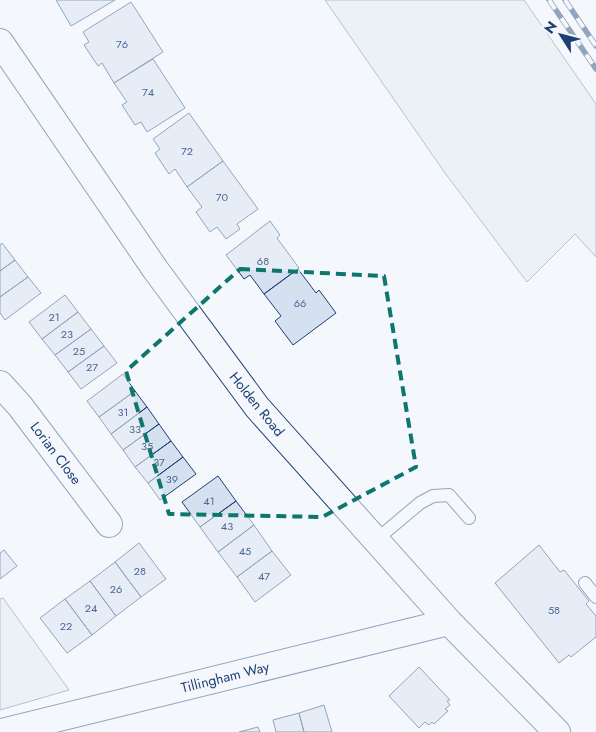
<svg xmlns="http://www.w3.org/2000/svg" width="596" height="732" viewBox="0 0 596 732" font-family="Jost,sans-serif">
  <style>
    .green { fill: #e3e9f0; stroke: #687fa3 }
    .building { fill: #d5e0f0; stroke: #1d3f73 }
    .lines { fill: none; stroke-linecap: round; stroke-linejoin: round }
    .lane-casing { stroke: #1d3f73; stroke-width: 14 }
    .street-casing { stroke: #1d3f73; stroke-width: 28 }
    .lane { stroke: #f4f7fb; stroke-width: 12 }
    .street { stroke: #f4f7fb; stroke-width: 26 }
    .rail-casing { stroke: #1d3f73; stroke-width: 5.5 }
    .rail { stroke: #f4f7fb; stroke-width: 4; stroke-dasharray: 11; stroke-linecap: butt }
    .marked { fill: none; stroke: #0f766e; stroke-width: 4; stroke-dasharray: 10 6; stroke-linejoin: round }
    .labels { text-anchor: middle; stroke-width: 4; stroke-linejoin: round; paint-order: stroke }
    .number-label { font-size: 11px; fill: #4b6792 }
    .street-label { font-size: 14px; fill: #1d3f73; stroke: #f4f7fb }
  </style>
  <rect width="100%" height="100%" fill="#f4f7fb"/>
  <!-- green -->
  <path class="green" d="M325,0H524L596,104V257L575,234L527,282L445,173Z
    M3,598L69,690L0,710V599Z"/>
  <!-- building -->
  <path class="building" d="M56,0H115L71,26Z
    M131,2L163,52L114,83L102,63L98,66L84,45L89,42L83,32Z
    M153,59L185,108L147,132L141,122L135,125L122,105L127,102L114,83Z
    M189,113L223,161L187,187L175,169L169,174L155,153L160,149L153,139Z
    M223,161L258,209L237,224L240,229L226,239L217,227L210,232L196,212L202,207L187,187Z
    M270,221L280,235L277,238L299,268L264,294L250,275L244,279L226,255Z
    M2,243L15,260L0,271V245Z
    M15,260L28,277L0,297V271Z
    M298,269L316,293L319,290L336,313L293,345L275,321L281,316L264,294Z
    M28,277L41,293L5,320L0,313V297Z
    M65,295L78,312L42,339L29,322Z
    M78,312L91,329L55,355L42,339Z
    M91,329L104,346L68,372L55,355Z
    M104,346L117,363L81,389L68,372Z
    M123,374L135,391L99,417L87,401Z
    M135,391L147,407L111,434L99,417Z
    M147,407L159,424L123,450L111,434Z
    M159,424L171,441L135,467L123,450Z
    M171,441L183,457L148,483L135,467Z
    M183,457L196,474L160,500L148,483Z
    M218,476L236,501L200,527L182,502Z
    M236,501L254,525L218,552L200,527Z
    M254,525L272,551L237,577L218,552Z
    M139,543L166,579L141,597L115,562Z
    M539,545L560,572L564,570L589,601L586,604L596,616V637L571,657L569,655L559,663L495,583Z
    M4,550L17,566L0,579V553Z
    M272,551L291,575L255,602L237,577Z
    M115,562L141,597L116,616L90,581Z
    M90,581L116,616L92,635L65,599Z
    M65,599L92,635L67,653L40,618Z
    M419,667L450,700L447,701L450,705L445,709L448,711L434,724L432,722L429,725L425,722L419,728L389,696Z
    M324,705L332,732H304L299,713Z
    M299,713L304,732H276L273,720Z
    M258,727L260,732H239Z"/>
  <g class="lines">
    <!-- lane casing -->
    <g class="lane-casing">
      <path id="lane" d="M376,540L420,503L433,496L449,495L469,518
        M585,583L596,597"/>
    </g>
    <!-- street casing -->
    <g class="street-casing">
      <path id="street" d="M0,42L155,269L257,407L449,622L557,732
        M0,384L20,406L109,524
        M2,732L449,622"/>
    </g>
    <!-- lane -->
    <use href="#lane" class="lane"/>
    <!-- street -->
    <use href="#street" class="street"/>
    <!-- rail casing -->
    <g class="rail-casing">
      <path id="rail" d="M549,0L596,69
        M565,0L596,46"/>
    </g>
    <!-- rail -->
    <use href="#rail" class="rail"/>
  </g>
  <!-- marked area -->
  <path d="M0 0H596V732H0ZM240,269L384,276L416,467L322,517L169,514L126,371Z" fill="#f4f7fb" fill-opacity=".55" fill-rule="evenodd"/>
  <path class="marked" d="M240,269L384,276L416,467L322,517L169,514L126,371Z"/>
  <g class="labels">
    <!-- number labels -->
    <g class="number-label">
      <text x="122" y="48">76</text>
      <text x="148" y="96">74</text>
      <text x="187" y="155">72</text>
      <text x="222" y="201">70</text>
      <text x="263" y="265">68</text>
      <text x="300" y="307">66</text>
      <text x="54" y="321">21</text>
      <text x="67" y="338">23</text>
      <text x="79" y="355">25</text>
      <text x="92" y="371">27</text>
      <text x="123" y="416">31</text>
      <text x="135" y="433">33</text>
      <text x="147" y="450">35</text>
      <text x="159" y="466">37</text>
      <text x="172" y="483">39</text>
      <text x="209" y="505">41</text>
      <text x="227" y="530">43</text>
      <text x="245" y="555">45</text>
      <text x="140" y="575">28</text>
      <text x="264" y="580">47</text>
      <text x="116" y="593">26</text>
      <text x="91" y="612">24</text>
      <text x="554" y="614">58</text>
      <text x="66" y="630">22</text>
    </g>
    <!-- street labels -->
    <g class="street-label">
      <text transform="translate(257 404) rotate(51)" y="5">Holden Road</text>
      <text transform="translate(56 453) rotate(53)" y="5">Lorian Close</text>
      <text transform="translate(225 677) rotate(-14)" y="5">Tillingham Way</text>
    </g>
  </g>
  <!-- north arrow -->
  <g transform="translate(561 35) rotate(306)" stroke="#f4f7fb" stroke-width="4" paint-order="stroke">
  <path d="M0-4L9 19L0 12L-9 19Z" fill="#1d3f73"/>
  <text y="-8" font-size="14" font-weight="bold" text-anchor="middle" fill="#1d3f73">N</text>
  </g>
</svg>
